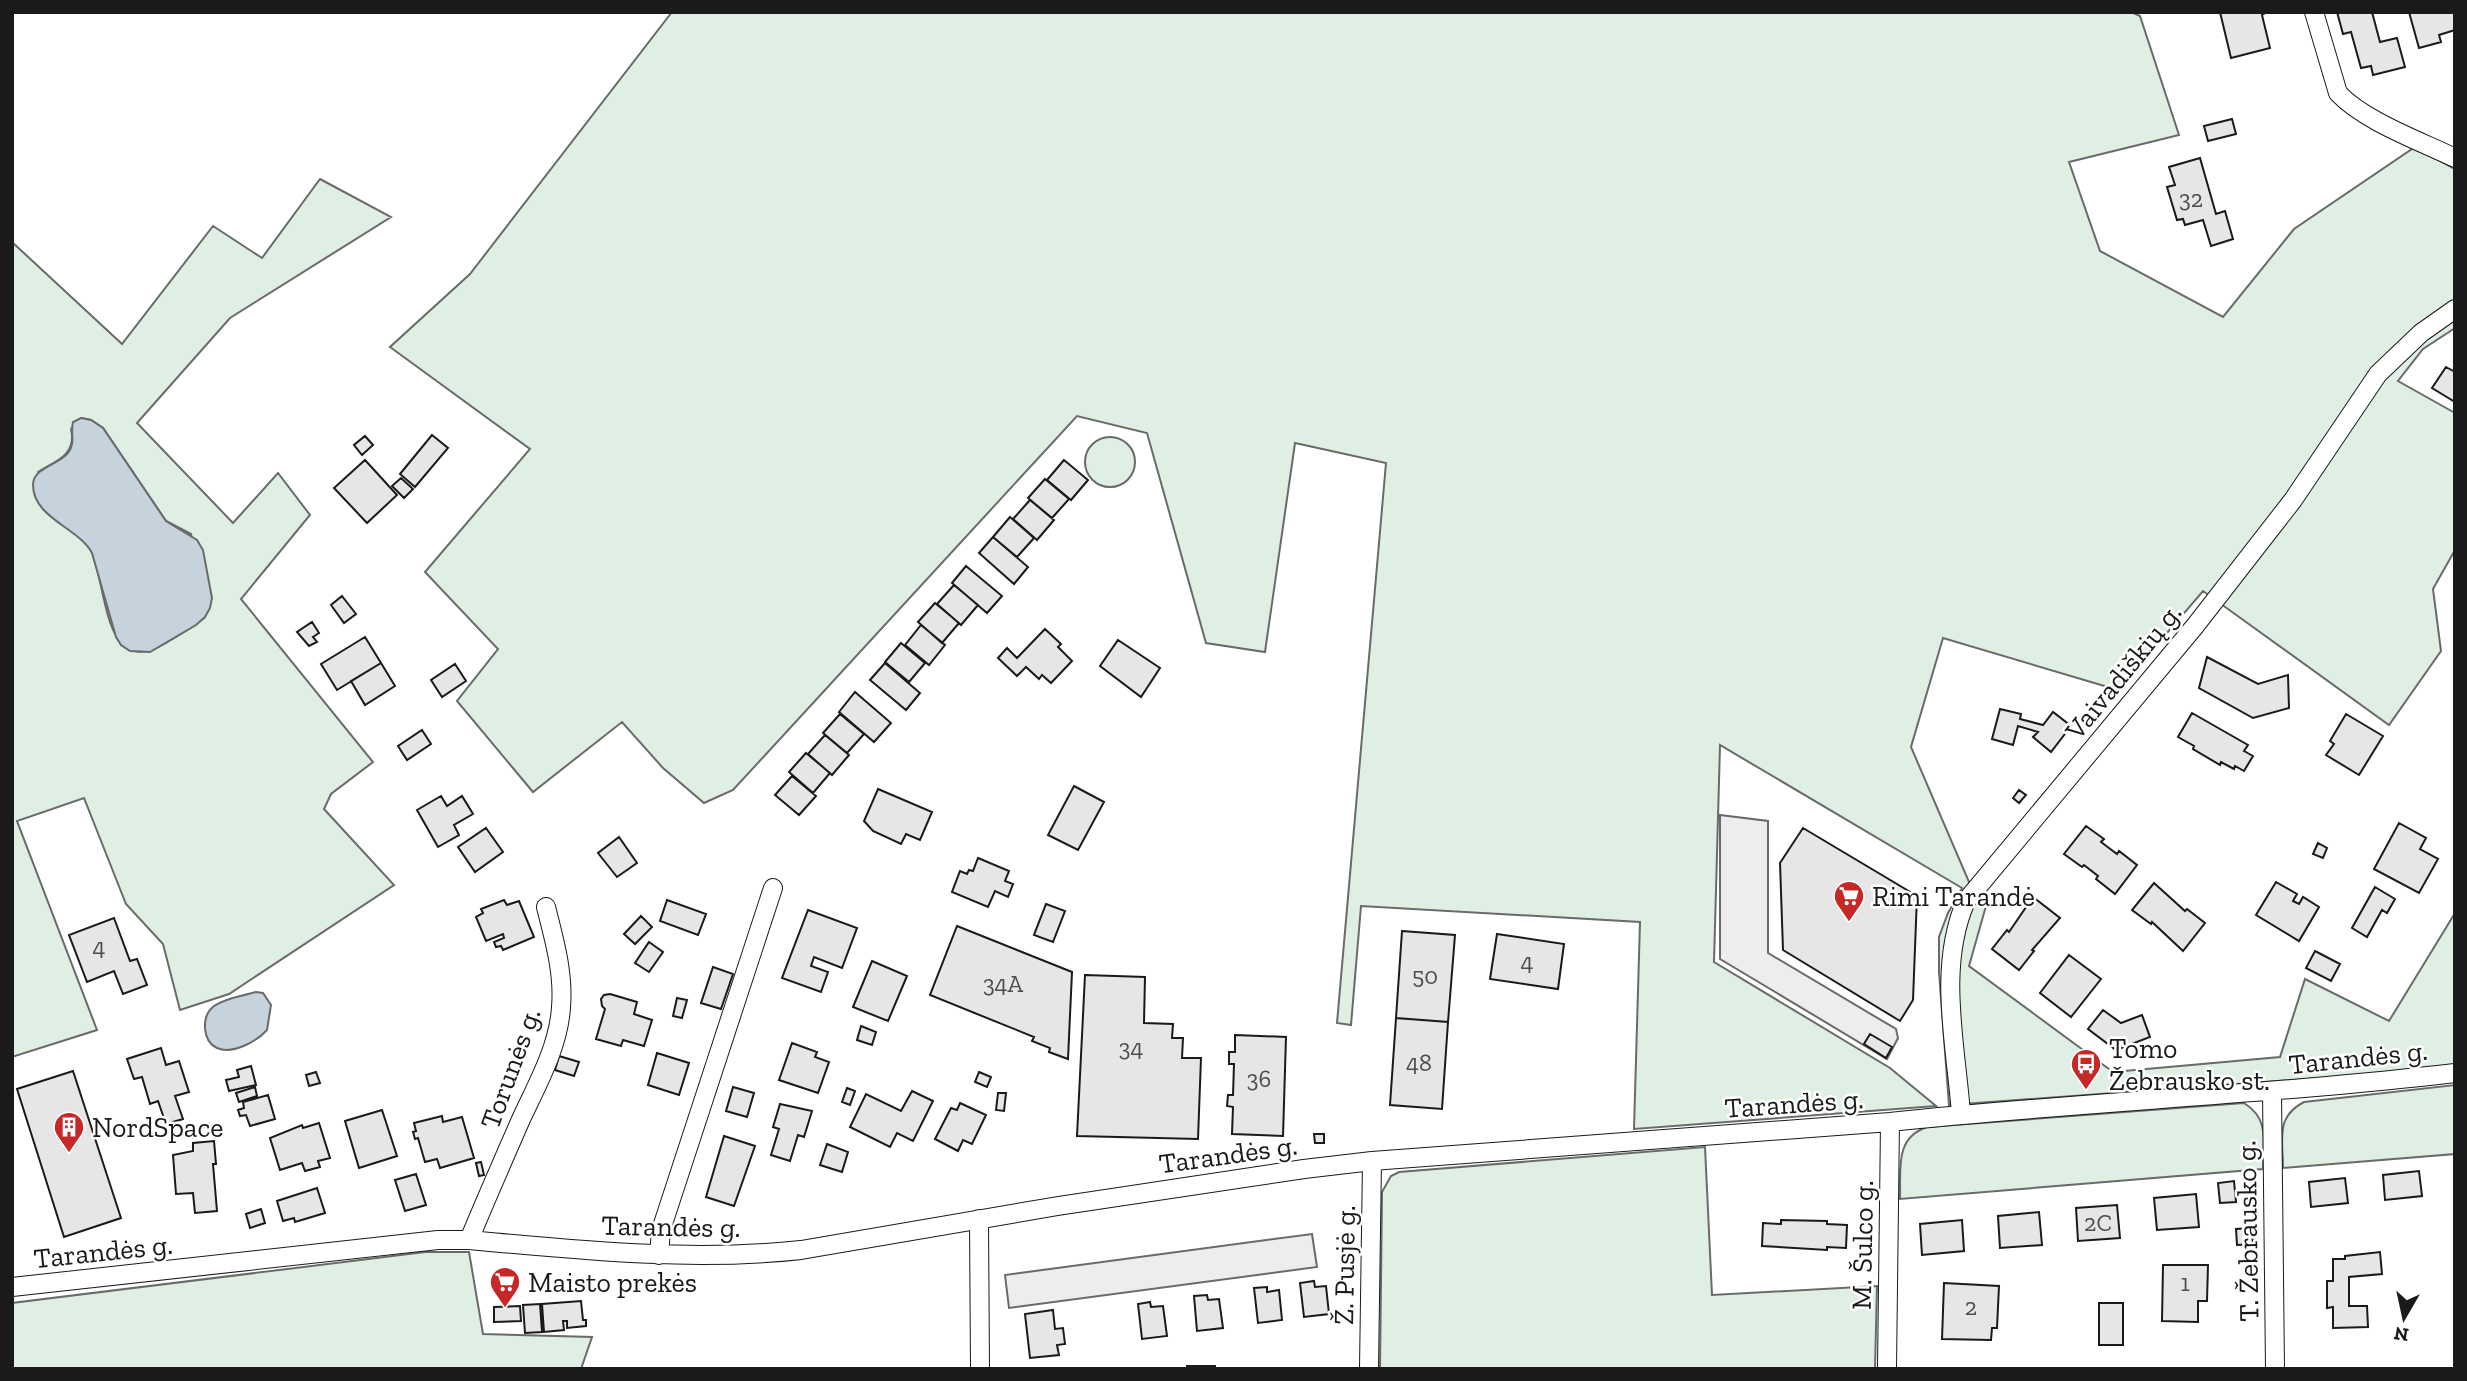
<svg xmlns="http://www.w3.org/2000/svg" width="2467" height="1381" viewBox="0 0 2467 1381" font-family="'Zilla Slab',serif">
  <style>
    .green { fill: #e0efe3; stroke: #6a6a6a; stroke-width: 2; fill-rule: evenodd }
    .parking { fill: #ededed; stroke: #6a6a6a; stroke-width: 2 }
    .water { fill: #c6d2dc; stroke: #6a6a6a; stroke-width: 2 }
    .building { fill: #e6e6e6; stroke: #1a1a1a; stroke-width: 2 }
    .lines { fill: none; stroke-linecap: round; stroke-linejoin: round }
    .street-casing { stroke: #1a1a1a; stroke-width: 20 }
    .street { stroke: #fff; stroke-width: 18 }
    .labels { text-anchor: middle; stroke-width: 5; stroke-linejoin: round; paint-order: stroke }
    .number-label { font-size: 24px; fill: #4d4d4d }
    .street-label { font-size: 28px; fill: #1a1a1a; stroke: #fff }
    .poi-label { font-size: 28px; fill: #1a1a1a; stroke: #fff; text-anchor: start }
  </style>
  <rect width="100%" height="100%" fill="#fff"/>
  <!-- green -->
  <path class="green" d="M672,12H2131L2140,16L2179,135L2069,162L2100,251L2223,317L2294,229L2415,147L2455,169V328L2423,349L2398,381L2455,413V550L2433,589L2441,651L2389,725L2203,591L2118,690L1943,638L1911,747L1969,882L1986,906L1969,966L2113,1072L2280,1057L2305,979L2389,1021L2455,913V1065L2387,1073L1949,1105L1939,972V937L1948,913L1962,888L1720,745L1714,962L1890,1068L1936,1106L1634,1129L1640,922L1361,906L1351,1025L1337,1023L1386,463L1295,443L1265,652L1206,643L1147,433L1077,416L733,790L704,803L663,768L622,722L533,792L457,701L498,649L425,572L530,449L390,347L470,274Z
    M320,179L391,217L230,318L137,423L233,523L278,473L310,515L241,599L373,762L331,794L324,809L394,885L229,994L180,1010L163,944L126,904L84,798L17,821L97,1030L12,1057V242L122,344L213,226L262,258ZM81,418L91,420L103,428L166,521L191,534L205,617C193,628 178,635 164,644C104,679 107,589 92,552C88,543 81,539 75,532C61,514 50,492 38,472C57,461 77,454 71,429Z
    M1085 462a25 25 0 1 1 50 0a25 25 0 1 1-50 0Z
    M2455,1085V1154L2283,1168C2283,1139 2275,1117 2304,1102Z
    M2244,1103C2270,1119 2263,1142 2263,1169L1900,1199C1901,1170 1894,1138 1927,1127Z
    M1705,1147L1712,1295L1877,1286L1875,1369H1380L1382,1192L1391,1176L1399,1172Z
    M425,1252H469L483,1334L592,1337L581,1369H12V1303Z"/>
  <!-- parking -->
  <path class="parking" d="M1720,815L1768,821V953L1896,1029L1898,1038L1887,1059L1720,959Z
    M1312,1234L1317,1267L1009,1308L1005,1275Z"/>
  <!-- water -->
  <path class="water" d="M81,418L91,420L103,428L166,521L197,540L203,550L212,598L210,608L205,617L196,625L150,652L130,651L121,645L116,637L92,553C79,528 33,518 33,485C33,467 59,465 68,453C76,443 70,433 73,422Z
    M256,992L263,993L271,1005L267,1030C257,1041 233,1055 217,1048C202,1041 201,1016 214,1006C225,998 242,996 256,992Z"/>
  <!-- building -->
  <path class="building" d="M2220,12H2267L2262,15L2270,48L2231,58Z
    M2337,12H2372L2380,42L2397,38L2405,67L2373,75L2371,66L2361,68L2351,32L2343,34Z
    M2409,12H2454L2455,30L2439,35L2441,42L2419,48Z
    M2232,119L2236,134L2208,141L2204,126Z
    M2200,158L2216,214L2225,211L2233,239L2211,246L2203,220L2185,225L2183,219L2177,220L2167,187L2175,185L2169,167Z
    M2446,367L2455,372V402L2432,388Z
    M432,435L448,448L415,487L400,474Z
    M365,436L373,445L362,455L354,445Z
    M365,460L397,495L367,523L334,488Z
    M1064,460L1088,480L1071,500L1047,480Z
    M401,478L413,489L404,498L392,486Z
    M1045,479L1069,499L1052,518L1028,498Z
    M1030,500L1054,520L1037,540L1013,519Z
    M1010,517L1034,538L1017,557L993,537Z
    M993,537L1028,567L1014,584L979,553Z
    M966,566L1002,596L987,613L952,583Z
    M954,585L978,605L961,625L937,604Z
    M342,596L356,614L344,623L331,605Z
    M935,603L959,623L942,643L918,622Z
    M312,622L319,633L313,637L317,642L309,646L297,632Z
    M921,625L945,645L929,665L905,645Z
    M1045,629L1061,644L1058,647L1072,661L1051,683L1042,675L1039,679L1026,667L1017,676L998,658L1007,648L1017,658Z
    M365,637L381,663L337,690L321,664Z
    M1118,640L1160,668L1141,697L1100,666Z
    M901,643L925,663L909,682L885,662Z
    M2207,657L2258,684L2288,675L2289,708L2253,718L2199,688Z
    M381,663L395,686L365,705L351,681Z
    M885,663L920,693L906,710L870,680Z
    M455,664L466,681L442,697L431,680Z
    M855,692L891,723L874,742L839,712Z
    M2000,709L2021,714L2020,719L2043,725L2053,712L2071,726L2051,752L2033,737L2038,732L2018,726L2013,745L1992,739Z
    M2192,713L2248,745L2244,751L2253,756L2244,771L2235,766L2234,769L2221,762L2220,765L2193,749L2194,746L2178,737Z
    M840,714L864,734L847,753L823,733Z
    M2346,714L2383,736L2359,775L2326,755L2334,744L2330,741Z
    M422,730L431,744L407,760L398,746Z
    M825,735L849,755L832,775L808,754Z
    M806,753L830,773L813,793L789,772Z
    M792,776L816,796L799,815L775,795Z
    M1074,786L1104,802L1078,850L1048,835Z
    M878,789L932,812L920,840L906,834L901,844L873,831L864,821Z
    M2019,790L2026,795L2019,803L2013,798Z
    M441,796L447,806L462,796L473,814L454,825L459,835L438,847L417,810Z
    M2399,823L2426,838L2420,849L2438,859L2419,893L2374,869Z
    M2086,826L2104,839L2101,842L2117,854L2119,851L2137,865L2115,894L2096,879L2098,876L2084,865L2082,867L2064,854Z
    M486,828L503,852L475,872L458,847Z
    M1803,828L1917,896L1913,1000L1900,1021L1783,950L1780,863Z
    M619,837L637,863L617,877L598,853Z
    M2318,843L2327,848L2323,858L2313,854Z
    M978,858L1009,871L1005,881L1013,884L1008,897L995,891L988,907L952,892L960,871L967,874L969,870L973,871Z
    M2276,882L2297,894L2293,901L2299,904L2303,897L2319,907L2299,941L2256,915Z
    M2154,883L2185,911L2187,909L2205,923L2183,951L2152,922L2151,924L2132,910Z
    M2375,887L2395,899L2387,913L2382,910L2367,937L2352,928Z
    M2033,897L2060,918L2032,950L2034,951L2019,970L1992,949L2007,930L2009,932Z
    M504,900L507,905L519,901L534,937L503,950L501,946L496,947L494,942L504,938L503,934L486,941L476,917L483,913L481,909Z
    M667,900L706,914L698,935L660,921Z
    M1046,904L1065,911L1053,942L1034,935Z
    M808,910L857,928L842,968L814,957L811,966L828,972L821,992L782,978Z
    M641,916L652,927L635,944L624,934Z
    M114,918L130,961L137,959L147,985L123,994L114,971L87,982L69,935Z
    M957,926L1072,972L1068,1059L1049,1052L1050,1048L1032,1041L1034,1037L930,995Z
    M1402,931L1455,935L1448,1022L1396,1018Z
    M1497,934L1564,944L1558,989L1490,979Z
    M649,942L663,952L649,972L635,963Z
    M2315,951L2340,964L2331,981L2306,968Z
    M2069,955L2101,979L2071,1017L2040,993Z
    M872,961L907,976L888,1021L853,1007Z
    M713,967L733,974L721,1009L701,1003Z
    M1085,975L1145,977L1144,1023L1173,1024L1172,1038H1183L1182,1058H1201L1198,1139L1077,1136Z
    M610,994L637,1002L634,1014L652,1020L644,1046L623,1040L621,1046L596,1039L605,1009L602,1006L601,999L604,995Z
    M677,998L687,1000L682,1018L673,1016Z
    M2103,1010L2121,1023L2142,1015L2150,1037L2116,1050L2088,1029Z
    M1396,1018L1448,1022L1442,1109L1390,1105Z
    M861,1026L876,1032L872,1045L857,1040Z
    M1870,1034L1892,1047L1886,1058L1864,1044Z
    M1235,1035L1286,1037L1283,1136L1232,1134L1233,1107L1227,1106L1228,1095H1233L1234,1064H1229V1052H1235Z
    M792,1043L817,1052L815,1057L829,1062L818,1093L779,1080Z
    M161,1048L166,1065L179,1061L189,1092L175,1096L183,1119L166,1124L158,1101L150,1104L142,1077L134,1079L127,1059Z
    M657,1053L689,1063L679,1095L648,1085Z
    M559,1056L579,1062L574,1076L555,1070Z
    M251,1066L256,1085L229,1091L226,1080L239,1077L237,1070Z
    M73,1071L121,1218L64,1237L17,1089Z
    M316,1072L320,1083L309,1086L306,1075Z
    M979,1072L991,1077L987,1087L975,1082Z
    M255,1087L257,1096L239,1102L236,1093Z
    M733,1087L754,1093L747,1117L726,1111Z
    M847,1088L855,1091L850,1105L842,1102Z
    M912,1091L933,1101L913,1141L897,1133L890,1147L850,1127L866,1094L901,1111Z
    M998,1093H1006L1004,1111L996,1110Z
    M268,1095L275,1119L250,1126L246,1115L240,1116L238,1110L244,1108L243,1102Z
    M960,1103L986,1115L972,1144L963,1140L958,1151L935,1139L951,1108L957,1110Z
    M780,1104L812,1111L804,1137L798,1135L790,1161L771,1155L779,1129L773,1127Z
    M382,1110L397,1156L359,1168L345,1121Z
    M442,1116L443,1122L462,1117L474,1158L440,1168L437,1159L425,1162L418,1138L415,1139L413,1132L416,1131L414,1123Z
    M319,1123L330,1158L318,1161L320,1167L305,1171L302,1163L280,1170L270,1138L302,1125L303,1128Z
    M1314,1134H1324V1143H1315Z
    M724,1136L755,1146L734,1206L706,1197Z
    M214,1141L216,1164H213L217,1211L195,1213L193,1193L176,1194L173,1155L193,1151V1143Z
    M827,1144L848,1152L842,1172L820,1165Z
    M481,1162L484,1175L479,1176L476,1163Z
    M2419,1171L2422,1196L2385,1200L2383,1175Z
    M416,1174L426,1205L405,1211L395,1180Z
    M2345,1178L2348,1203L2311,1207L2309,1182Z
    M2234,1181L2236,1202L2220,1203L2218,1183Z
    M317,1188L325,1213L295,1222L294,1218L283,1221L277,1201Z
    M2196,1194L2199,1227L2157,1230L2154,1198Z
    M2117,1205L2120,1238L2078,1241L2076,1208Z
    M261,1209L265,1223L250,1228L246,1214Z
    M2039,1212L2042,1245L2000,1248L1998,1216Z
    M1781,1220L1827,1221V1224L1847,1225L1846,1248L1827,1247V1250L1762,1246L1763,1223L1781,1224Z
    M1962,1220L1964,1251L1922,1255L1920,1224Z
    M2252,1228L2253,1244L2237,1245L2236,1229Z
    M2380,1252L2382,1274L2349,1277V1306H2367L2368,1327L2333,1328V1307L2327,1308V1281H2333V1259H2345V1256Z
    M2163,1265H2208L2207,1301H2198V1322L2162,1321Z
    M1314,1281L1315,1287L1326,1286L1329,1314L1304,1317L1300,1283Z
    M1944,1283L1999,1286L1997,1328H1992L1991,1340L1942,1339Z
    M1267,1287V1292L1279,1290L1282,1320L1258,1323L1254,1288Z
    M1207,1295L1208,1300L1219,1299L1223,1328L1197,1331L1194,1296Z
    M581,1301L583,1320H586V1326L567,1328V1321H563L564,1330L544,1332L542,1304Z
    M1150,1302L1151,1307L1163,1306L1167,1336L1142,1339L1138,1304Z
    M2099,1303H2123V1345H2099Z
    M540,1304L542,1332L525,1333L523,1305Z
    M520,1306L521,1321L494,1322V1307Z
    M1053,1310L1055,1329L1063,1328L1065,1344L1057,1345L1059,1355L1030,1358L1025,1314Z
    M1187,1366H1215V1369H1187Z"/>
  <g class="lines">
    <!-- street casing -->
    <g class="street-casing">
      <path id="street" d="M2314,12L2338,93C2364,121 2420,141 2455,158
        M2272,1092L2275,1369
        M1961,1114C1956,1045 1937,967 1966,901L2195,626L2293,500L2378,374L2421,333L2455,309
        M979,1219L980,1369
        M469,1240C486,1199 504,1158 522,1117C538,1083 559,1045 561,1007C564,973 554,939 546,907
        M659,1255L661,1230L773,888
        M12,1287L438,1240H469C580,1250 690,1262 801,1250L1058,1206L1304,1169L1372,1161L1890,1122C2078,1102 2267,1095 2455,1073
        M1369,1369L1372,1161
        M1887,1369L1890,1122"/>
    </g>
    <!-- street -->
    <use href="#street" class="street"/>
  </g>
  <!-- icons -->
  <defs>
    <g id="supermarket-pin" transform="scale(1.575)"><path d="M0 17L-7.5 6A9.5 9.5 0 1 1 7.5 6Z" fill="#c62828" stroke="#fff"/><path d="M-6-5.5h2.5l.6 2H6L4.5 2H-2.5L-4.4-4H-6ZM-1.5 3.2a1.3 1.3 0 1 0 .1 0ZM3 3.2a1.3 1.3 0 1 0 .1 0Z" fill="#fff"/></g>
    <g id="bus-pin" transform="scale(1.575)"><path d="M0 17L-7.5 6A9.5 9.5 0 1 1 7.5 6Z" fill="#c62828" stroke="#fff"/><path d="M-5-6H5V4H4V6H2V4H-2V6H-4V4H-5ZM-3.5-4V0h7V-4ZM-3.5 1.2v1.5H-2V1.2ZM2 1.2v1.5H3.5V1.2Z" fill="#fff"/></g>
    <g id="building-pin" transform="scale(1.575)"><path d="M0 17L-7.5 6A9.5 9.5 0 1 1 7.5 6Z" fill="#c62828" stroke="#fff"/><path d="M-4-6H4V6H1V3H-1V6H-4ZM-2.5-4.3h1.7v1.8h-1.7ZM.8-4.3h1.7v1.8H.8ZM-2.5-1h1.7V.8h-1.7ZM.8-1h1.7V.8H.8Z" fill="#fff"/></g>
  </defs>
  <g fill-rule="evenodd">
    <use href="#supermarket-pin" x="1849" y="896"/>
    <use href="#bus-pin" x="2086" y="1064"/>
    <use href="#building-pin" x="69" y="1127"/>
    <use href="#supermarket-pin" x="505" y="1282"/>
  </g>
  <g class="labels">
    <!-- number labels -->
    <g class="number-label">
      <text x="2191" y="207">32</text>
      <text x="99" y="955">4</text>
      <text x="1527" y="970">4</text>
      <text x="1425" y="984">50</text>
      <text x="1003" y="992">34A</text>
      <text x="1131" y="1056">34</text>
      <text x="1419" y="1071">48</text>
      <text x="1259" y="1087">36</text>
      <text x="2098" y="1231">2C</text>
      <text x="2185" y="1291">1</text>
      <text x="1971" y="1315">2</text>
    </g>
    <!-- street labels -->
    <g class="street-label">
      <text transform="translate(2123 671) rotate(-51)" y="10">Vaivadiškių g.</text>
      <text transform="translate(2358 1057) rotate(-6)" y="10">Tarandės g.</text>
      <text transform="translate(510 1068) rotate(-70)" y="10">Torunės g.</text>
      <text transform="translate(1794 1103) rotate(-4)" y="10">Tarandės g.</text>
      <text transform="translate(1228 1154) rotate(-8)" y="10">Tarandės g.</text>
      <text transform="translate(671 1226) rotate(1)" y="10">Tarandės g.</text>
      <text transform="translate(2247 1231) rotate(-91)" y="10">T. Žebrausko g.</text>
      <text transform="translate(1862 1245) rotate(-89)" y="10">M. Šulco g.</text>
      <text transform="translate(103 1251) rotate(-6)" y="10">Tarandės g.</text>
      <text transform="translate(1344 1265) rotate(-89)" y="10">Ž. Pusjė g.</text>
    </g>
    <!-- poi labels -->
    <g class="poi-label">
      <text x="1872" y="906">Rimi Tarandė</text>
      <text x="2109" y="1058">Tomo<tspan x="2109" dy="32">Žebrausko st.</tspan></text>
      <text x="92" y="1137">NordSpace</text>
      <text x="528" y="1292">Maisto prekės</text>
    </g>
  </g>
  <!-- border -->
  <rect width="2467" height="1381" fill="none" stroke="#1a1a1a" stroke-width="28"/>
  <!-- north arrow -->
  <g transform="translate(2404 1318) rotate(189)" stroke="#ffffff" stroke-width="5" paint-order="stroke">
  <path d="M0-5L12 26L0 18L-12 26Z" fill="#1a1a1a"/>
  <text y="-10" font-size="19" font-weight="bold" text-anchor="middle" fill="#1a1a1a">N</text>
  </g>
</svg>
